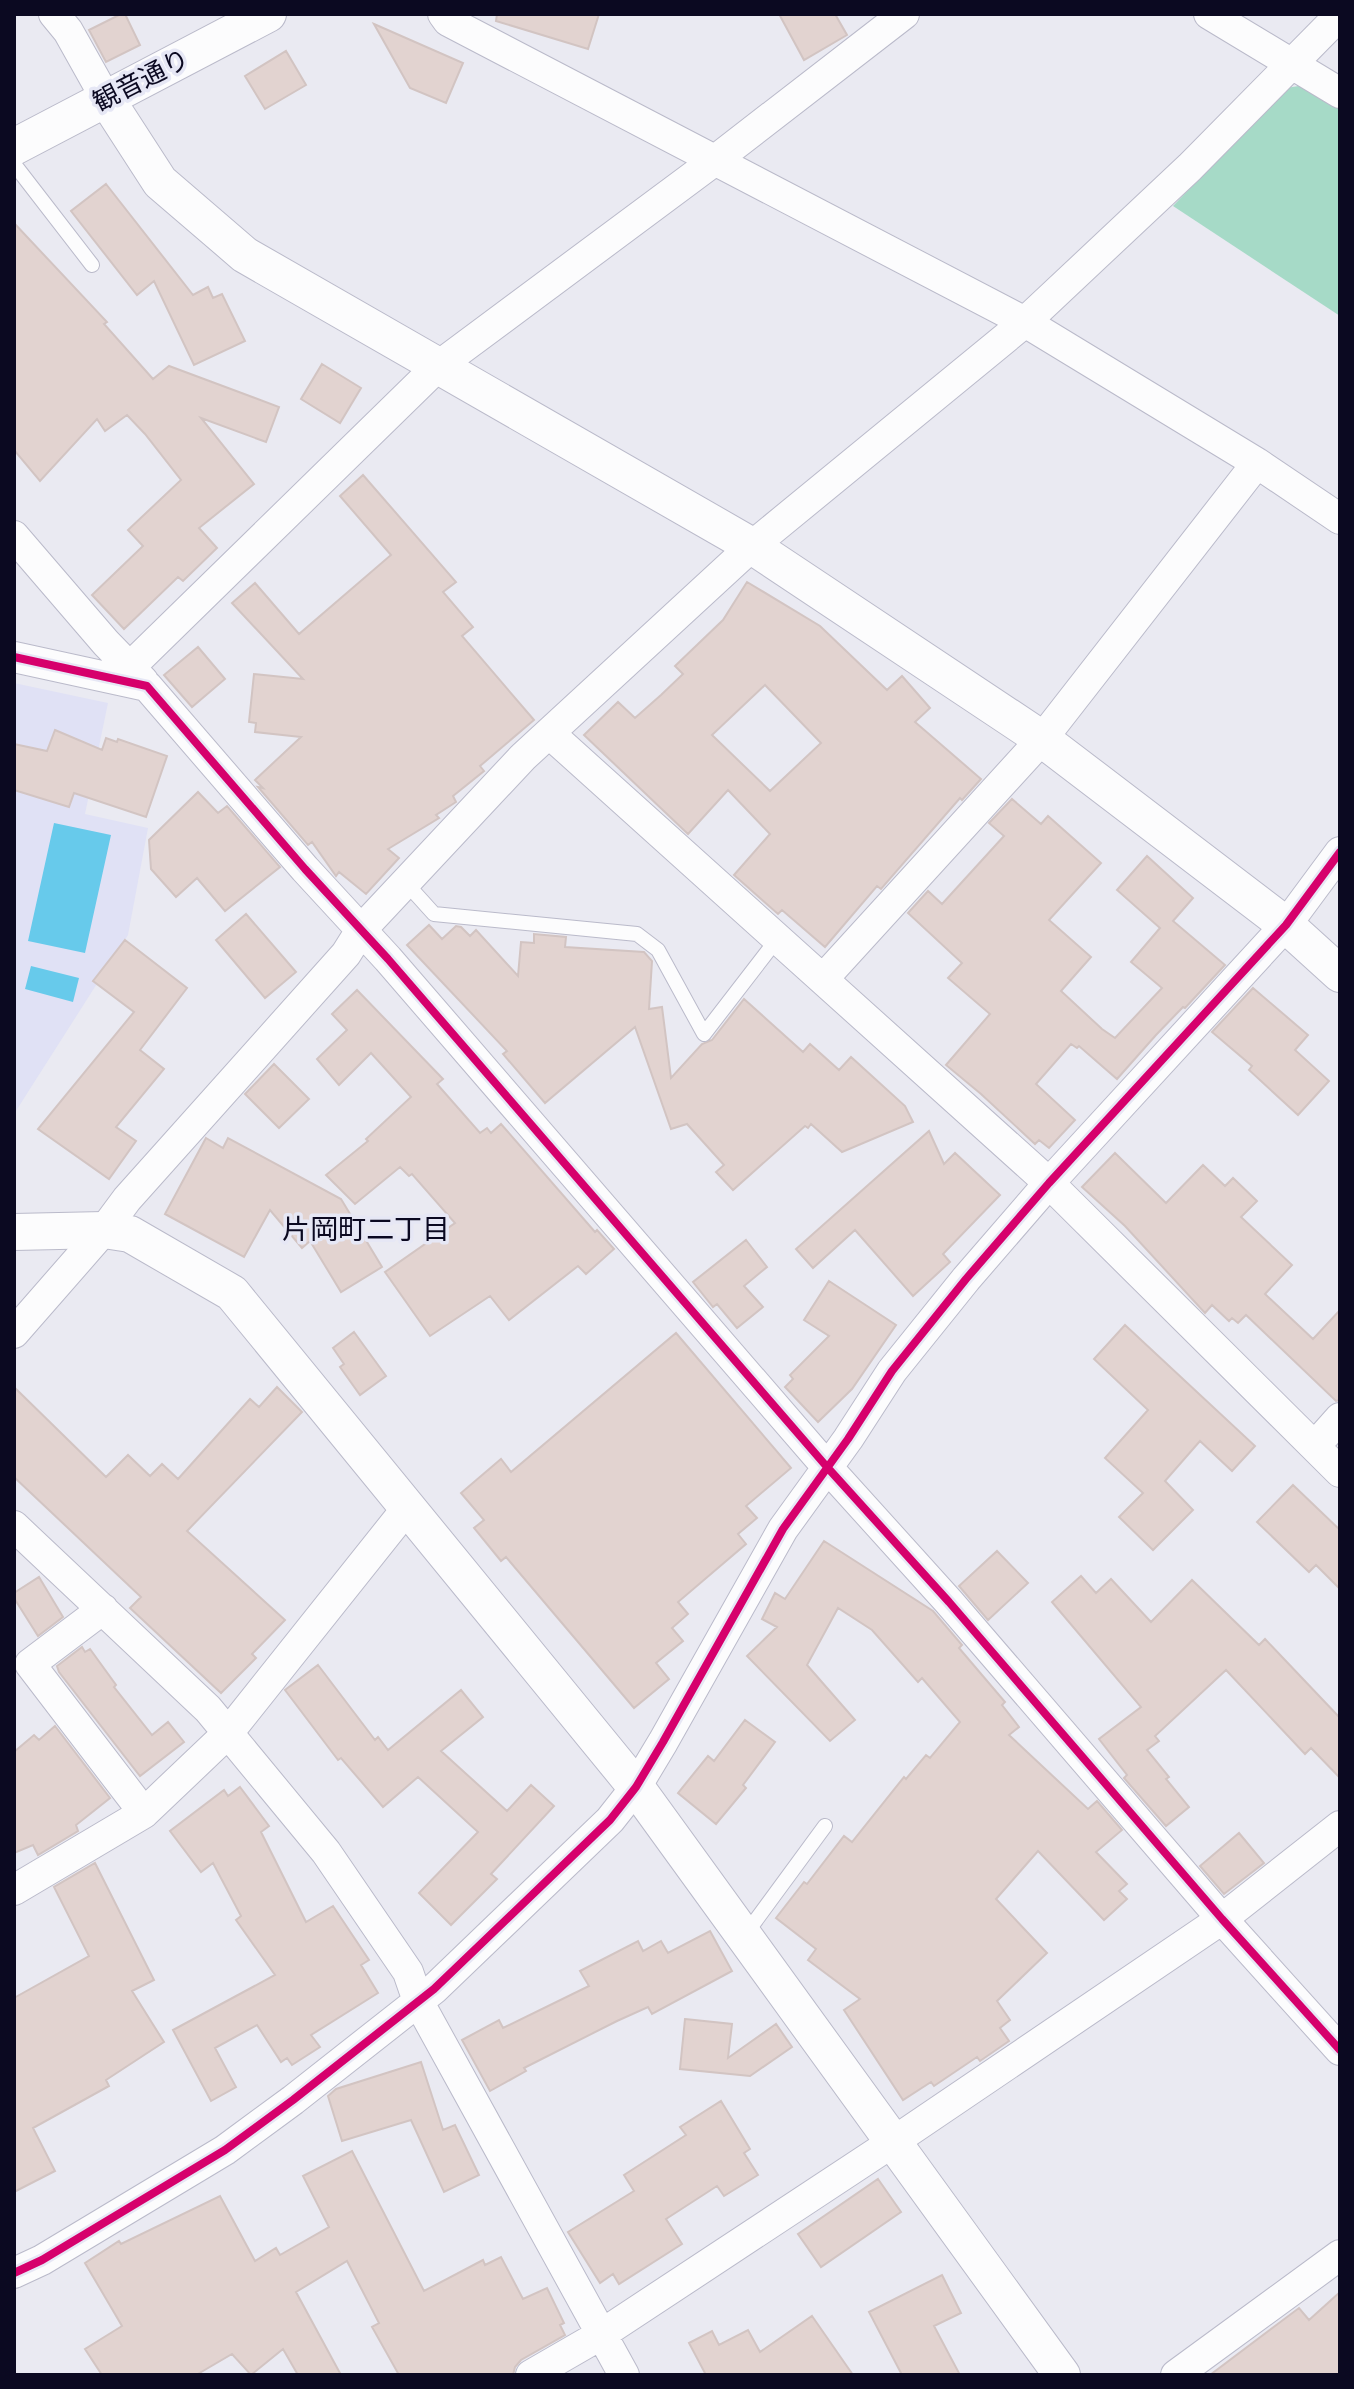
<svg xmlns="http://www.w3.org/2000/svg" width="1354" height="2389" viewBox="0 0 1354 2389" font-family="'Archivo Narrow','Noto Sans JP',sans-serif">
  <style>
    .built { fill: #e0e1f5 }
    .green { fill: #a6dac7 }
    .water { fill: #67caeb }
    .building { fill: #e2d3d0; stroke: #d2c4c2; stroke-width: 2; fill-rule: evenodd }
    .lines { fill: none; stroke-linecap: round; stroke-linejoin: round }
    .service-casing { stroke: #babaca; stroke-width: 16 }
    .minor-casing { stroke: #babaca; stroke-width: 32 }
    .tertiary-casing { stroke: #babaca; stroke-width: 38 }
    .service { stroke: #fcfcfd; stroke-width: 14 }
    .minor { stroke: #fcfcfd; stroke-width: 30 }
    .tertiary { stroke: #fcfcfd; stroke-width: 36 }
    .cycleway-casing { stroke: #e6e7f5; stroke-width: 13 }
    .cycleway { stroke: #d6006c; stroke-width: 8 }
    .labels { text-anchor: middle; stroke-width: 7; stroke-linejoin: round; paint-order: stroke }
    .street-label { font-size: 26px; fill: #0b0921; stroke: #e6e7f5 }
    .neighbourhood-label { font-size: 28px; fill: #0b0921; stroke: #e6e7f5 }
  </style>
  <rect width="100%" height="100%" fill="#eaeaf2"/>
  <!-- built -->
  <path class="built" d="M14,683L108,703L85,814L148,828L128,935L14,1114Z"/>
  <!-- green -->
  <path class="green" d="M1305,85L1340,108V316L1173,206L1286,88Z"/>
  <!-- water -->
  <path class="water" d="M54,823L111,835L85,953L28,941Z
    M31,966L79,978L73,1002L25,989Z"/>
  <!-- building -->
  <path class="building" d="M121,14H125L140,45L106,62L89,30Z
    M497,14H599L588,49L496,21Z
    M779,14H835L847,35L804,60Z
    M374,24L463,63L446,103L410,88Z
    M286,51L306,85L265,109L245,76Z
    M106,184L193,295L208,287L213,298L222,294L245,341L194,365L154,281L137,295L71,211Z
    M14,223L107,322L104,324L153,379L169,366L279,407L266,442L201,418L254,484L199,528L217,548L183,581L178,577L124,629L92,595L143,546L128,530L181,480L145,434L127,415L105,431L97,419L40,481L14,450Z
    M322,364L361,388L340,423L301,399Z
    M363,475L456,582L443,592L473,627L462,636L534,720L480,766L484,771L453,796L456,802L436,815L439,818L388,849L399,858L366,894L339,872L336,876L312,842L308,845L258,787L263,788L255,780L301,737L255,732L256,723L249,722L254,674L303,679L232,603L255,583L299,634L391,555L340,496Z
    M747,582L820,626L887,690L902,676L930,708L915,722L981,779L962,800L960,798L881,889L877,886L825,947L782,910L778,914L734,875L770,834L728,790L688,834L584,735L618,702L635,718L661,695L683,674L675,666L723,620ZM765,685L821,743L770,791L712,735Z
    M198,647L225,679L192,707L164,675Z
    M55,730L102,750L106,738L117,742L118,739L167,756L146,817L74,793L69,807L14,790V744L47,751Z
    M198,792L218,813L227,806L280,867L225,911L197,878L176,897L151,869L149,840Z
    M1012,799L1041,824L1048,816L1101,863L1049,920L1091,957L1061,991L1102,1029L1115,1038L1162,988L1131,962L1160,928L1117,890L1147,856L1193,898L1173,921L1225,965L1185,1008L1183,1007L1156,1035L1117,1079L1079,1046L1077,1048L1071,1044L1036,1084L1075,1120L1049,1148L1039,1140L1035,1144L981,1094L946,1065L990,1014L948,978L962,963L908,913L928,891L942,904L1004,836L989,823Z
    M246,914L296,972L265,998L216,940Z
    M429,925L442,939L456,926L461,927L470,936L476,930L518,976L521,942L534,943V934L566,937L565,947L644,952L652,961L649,1009L662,1007L671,1078L702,1044L712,1040L744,999L803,1052L810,1044L839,1070L851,1057L905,1106L913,1122L842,1152L811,1124L808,1128L805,1126L733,1190L716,1172L724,1165L687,1124L671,1129L635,1027L545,1103L503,1054L507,1051L407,945Z
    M125,940L187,988L140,1050L164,1069L116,1127L136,1141L109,1179L38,1129L134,1012L93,981Z
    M1253,988L1308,1035L1295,1050L1329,1081L1298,1115L1249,1070L1252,1066L1212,1032Z
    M357,990L443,1079L437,1084L480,1133L487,1128L491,1133L501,1124L595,1232L597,1230L614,1249L586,1274L578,1266L509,1320L490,1296L430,1336L385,1272L455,1223L412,1174L409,1176L400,1167L355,1204L326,1175L368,1141L366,1139L411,1097L371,1053L339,1085L317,1059L347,1030L332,1014Z
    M274,1064L309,1099L279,1128L245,1094Z
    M929,1131L944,1164L955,1153L1000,1195L943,1254L950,1262L913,1296L855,1230L813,1268L796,1249Z
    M206,1138L223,1148L228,1138L341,1199L382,1267L341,1292L310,1241L302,1248L270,1210L244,1257L165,1214Z
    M1115,1153L1166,1203L1203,1165L1225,1186L1233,1178L1257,1201L1241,1217L1292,1265L1265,1294L1313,1339L1340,1310V1400L1336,1401L1246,1315L1238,1323L1232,1318L1229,1321L1212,1305L1205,1313L1125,1226L1082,1187Z
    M746,1240L767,1267L744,1286L763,1307L737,1328L717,1304L713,1307L693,1282Z
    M829,1281L896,1325L852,1389L818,1422L785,1387L793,1379L790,1375L829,1336L804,1320Z
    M1125,1325L1255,1446L1232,1471L1200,1441L1165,1481L1193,1510L1153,1550L1119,1517L1143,1493L1105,1458L1148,1410L1094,1359Z
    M354,1332L386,1376L360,1395L340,1367L344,1364L333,1348Z
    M676,1333L791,1468L746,1506L757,1518L738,1534L746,1544L678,1602L688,1614L672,1628L683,1641L656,1663L669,1679L634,1708L506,1557L501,1561L474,1528L484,1520L461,1493L501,1459L511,1472Z
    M14,1387L106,1477L128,1455L150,1476L162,1464L178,1479L250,1399L259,1407L277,1387L302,1412L187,1531L285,1620L252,1654L256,1658L221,1693L130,1608L141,1597L14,1477Z
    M1293,1485L1340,1530V1589L1316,1565L1309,1572L1257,1522Z
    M824,1541L933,1611L962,1645L959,1648L1005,1702L1002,1705L1019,1727L1009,1735L1088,1809L1097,1801L1122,1830L1096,1852L1127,1884L1119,1891L1127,1899L1104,1920L1038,1851L996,1899L1047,1953L997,2001L1010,2020L1000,2028L1009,2041L980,2061L977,2057L934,2086L931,2082L903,2100L844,2010L860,1999L808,1960L816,1949L776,1918L804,1882L807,1884L844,1836L852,1842L904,1777L906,1779L926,1755L930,1758L960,1722L922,1678L918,1682L872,1630L838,1608L807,1665L855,1720L830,1741L747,1656L777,1627L762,1619L775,1593L785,1599Z
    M997,1551L1028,1583L988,1620L959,1586Z
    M1081,1576L1096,1593L1111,1579L1151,1622L1192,1580L1259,1645L1265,1639L1340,1718V1778L1311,1748L1305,1754L1226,1670L1155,1736L1159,1741L1147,1750L1169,1777L1166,1779L1189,1807L1166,1826L1124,1778L1127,1775L1099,1739L1141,1707L1052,1602Z
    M39,1577L63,1617L38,1636L14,1598V1593Z
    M82,1647L85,1652L90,1649L116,1685L114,1687L152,1735L168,1722L184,1742L140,1776L59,1672L57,1666Z
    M318,1665L375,1740L378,1737L388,1750L461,1690L483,1717L441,1751L507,1811L531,1785L554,1806L491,1874L497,1879L451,1925L419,1893L478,1832L418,1777L383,1807L341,1758L338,1760L285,1690Z
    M745,1720L775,1742L743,1785L746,1788L716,1824L678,1793L708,1756L714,1761Z
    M55,1726L110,1798L76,1825L78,1831L38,1855L33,1845L14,1853V1752L34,1735L39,1740Z
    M240,1787L269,1826L261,1832L306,1922L333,1906L369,1960L361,1965L378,1993L311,2035L320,2047L292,2065L287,2058L281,2062L257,2025L215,2048L236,2087L211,2101L173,2030L275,1975L236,1920L241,1916L213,1863L201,1872L170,1831L224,1790L228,1796Z
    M1239,1833L1264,1863L1224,1894L1200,1866Z
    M95,1863L154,1980L132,1991L164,2042L106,2080L109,2086L33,2128L55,2171L14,2192V1998L89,1956L54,1887Z
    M710,1931L732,1971L652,2014L648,2007L617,2021L524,2068L526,2071L490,2091L462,2040L499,2020L503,2028L589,1986L580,1971L638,1941L643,1951L661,1941L668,1953Z
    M685,2019L732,2024L728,2058L776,2024L792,2047L750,2076L680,2069Z
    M421,2062L443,2130L455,2125L479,2175L444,2192L411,2120L342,2141L328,2096L336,2089Z
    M721,2101L750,2149L744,2153L758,2175L724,2196L717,2186L666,2219L682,2244L619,2284L613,2274L600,2283L568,2232L634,2191L624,2175L686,2135L680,2127Z
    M352,2151L424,2291L483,2260L485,2265L501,2257L523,2299L547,2288L564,2323L560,2325L565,2335L521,2360L515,2367L513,2375H399L372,2327L379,2323L347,2261L296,2292L341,2375H298L283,2349L251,2375L232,2354L196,2375H102L85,2349L122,2326L85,2263L119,2241L121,2244L220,2196L255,2261L276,2248L280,2255L329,2227L303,2176Z
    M878,2179L901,2212L821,2267L798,2234Z
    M942,2275L961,2313L934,2326L960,2375H902L869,2312Z
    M1340,2292V2375H1210L1299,2308L1309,2320Z
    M812,2316L853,2375H706L689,2343L712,2331L719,2345L748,2330L760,2352Z"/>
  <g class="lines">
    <!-- service casing -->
    <g class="service-casing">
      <path id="service" d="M14,164L92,265
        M406,883L434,914L637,934L658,950L704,1034L778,938
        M745,1935L825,1826"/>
    </g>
    <!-- minor casing -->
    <g class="minor-casing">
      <path id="minor" d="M54,14L68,31L105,97
        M443,14L448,21L1025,322L1257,463L1340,519
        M1209,14L1340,93
        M14,536L106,643L143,681
        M14,657L147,686L305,869L388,959L827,1467L949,1602L1222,1919L1340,2050
        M130,667L437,367L714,161L904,14
        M549,733L1049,1183L1340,1472
        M823,979L1042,739L1257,463
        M14,1333L104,1230L127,1199L346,954L361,930L523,757L752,546L1025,322L1190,167L1340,15
        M1315,1446L1340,1418
        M14,1526L208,1709L326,1852L408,1972L418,2001L624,2375
        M103,1609L30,1664L144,1813
        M14,1890L144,1813L228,1733L408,1507
        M14,2273L42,2260L225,2150L293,2100L434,1989L610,1820L636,1787L663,1742L783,1529L848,1439L892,1371L966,1279L1049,1183L1286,925L1340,852
        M531,2375L602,2334L893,2142L1222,1919L1340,1826
        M1176,2375L1340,2255"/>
    </g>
    <!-- tertiary casing -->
    <g class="tertiary-casing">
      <path id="tertiary" d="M105,97L160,182L245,255L752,546L1042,739L1286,925L1340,974
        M14,147L268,14
        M14,1232L104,1230L130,1234L232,1293L636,1787L1062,2375"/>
    </g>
    <!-- service -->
    <use href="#service" class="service"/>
    <!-- minor -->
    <use href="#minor" class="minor"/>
    <!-- tertiary -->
    <use href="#tertiary" class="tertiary"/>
    <!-- cycleway casing -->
    <g class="cycleway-casing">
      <path id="cycleway" d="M14,657L147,686L305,869L388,959L827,1467L949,1602L1222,1919L1340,2050
        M14,2273L42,2260L225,2150L293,2100L434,1989L610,1820L636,1787L663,1742L783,1529L848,1439L892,1371L966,1279L1049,1183L1286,925L1340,852"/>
    </g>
    <!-- cycleway -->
    <use href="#cycleway" class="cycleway"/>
  </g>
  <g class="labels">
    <!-- street labels -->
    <g class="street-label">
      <text transform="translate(141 80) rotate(-27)" y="9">観音通り</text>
    </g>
    <!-- neighbourhood labels -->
    <g class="neighbourhood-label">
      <text x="366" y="1239">片岡町二丁目</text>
    </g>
  </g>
  <!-- border -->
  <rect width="1354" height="2389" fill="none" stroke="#0b0921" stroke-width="32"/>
</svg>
